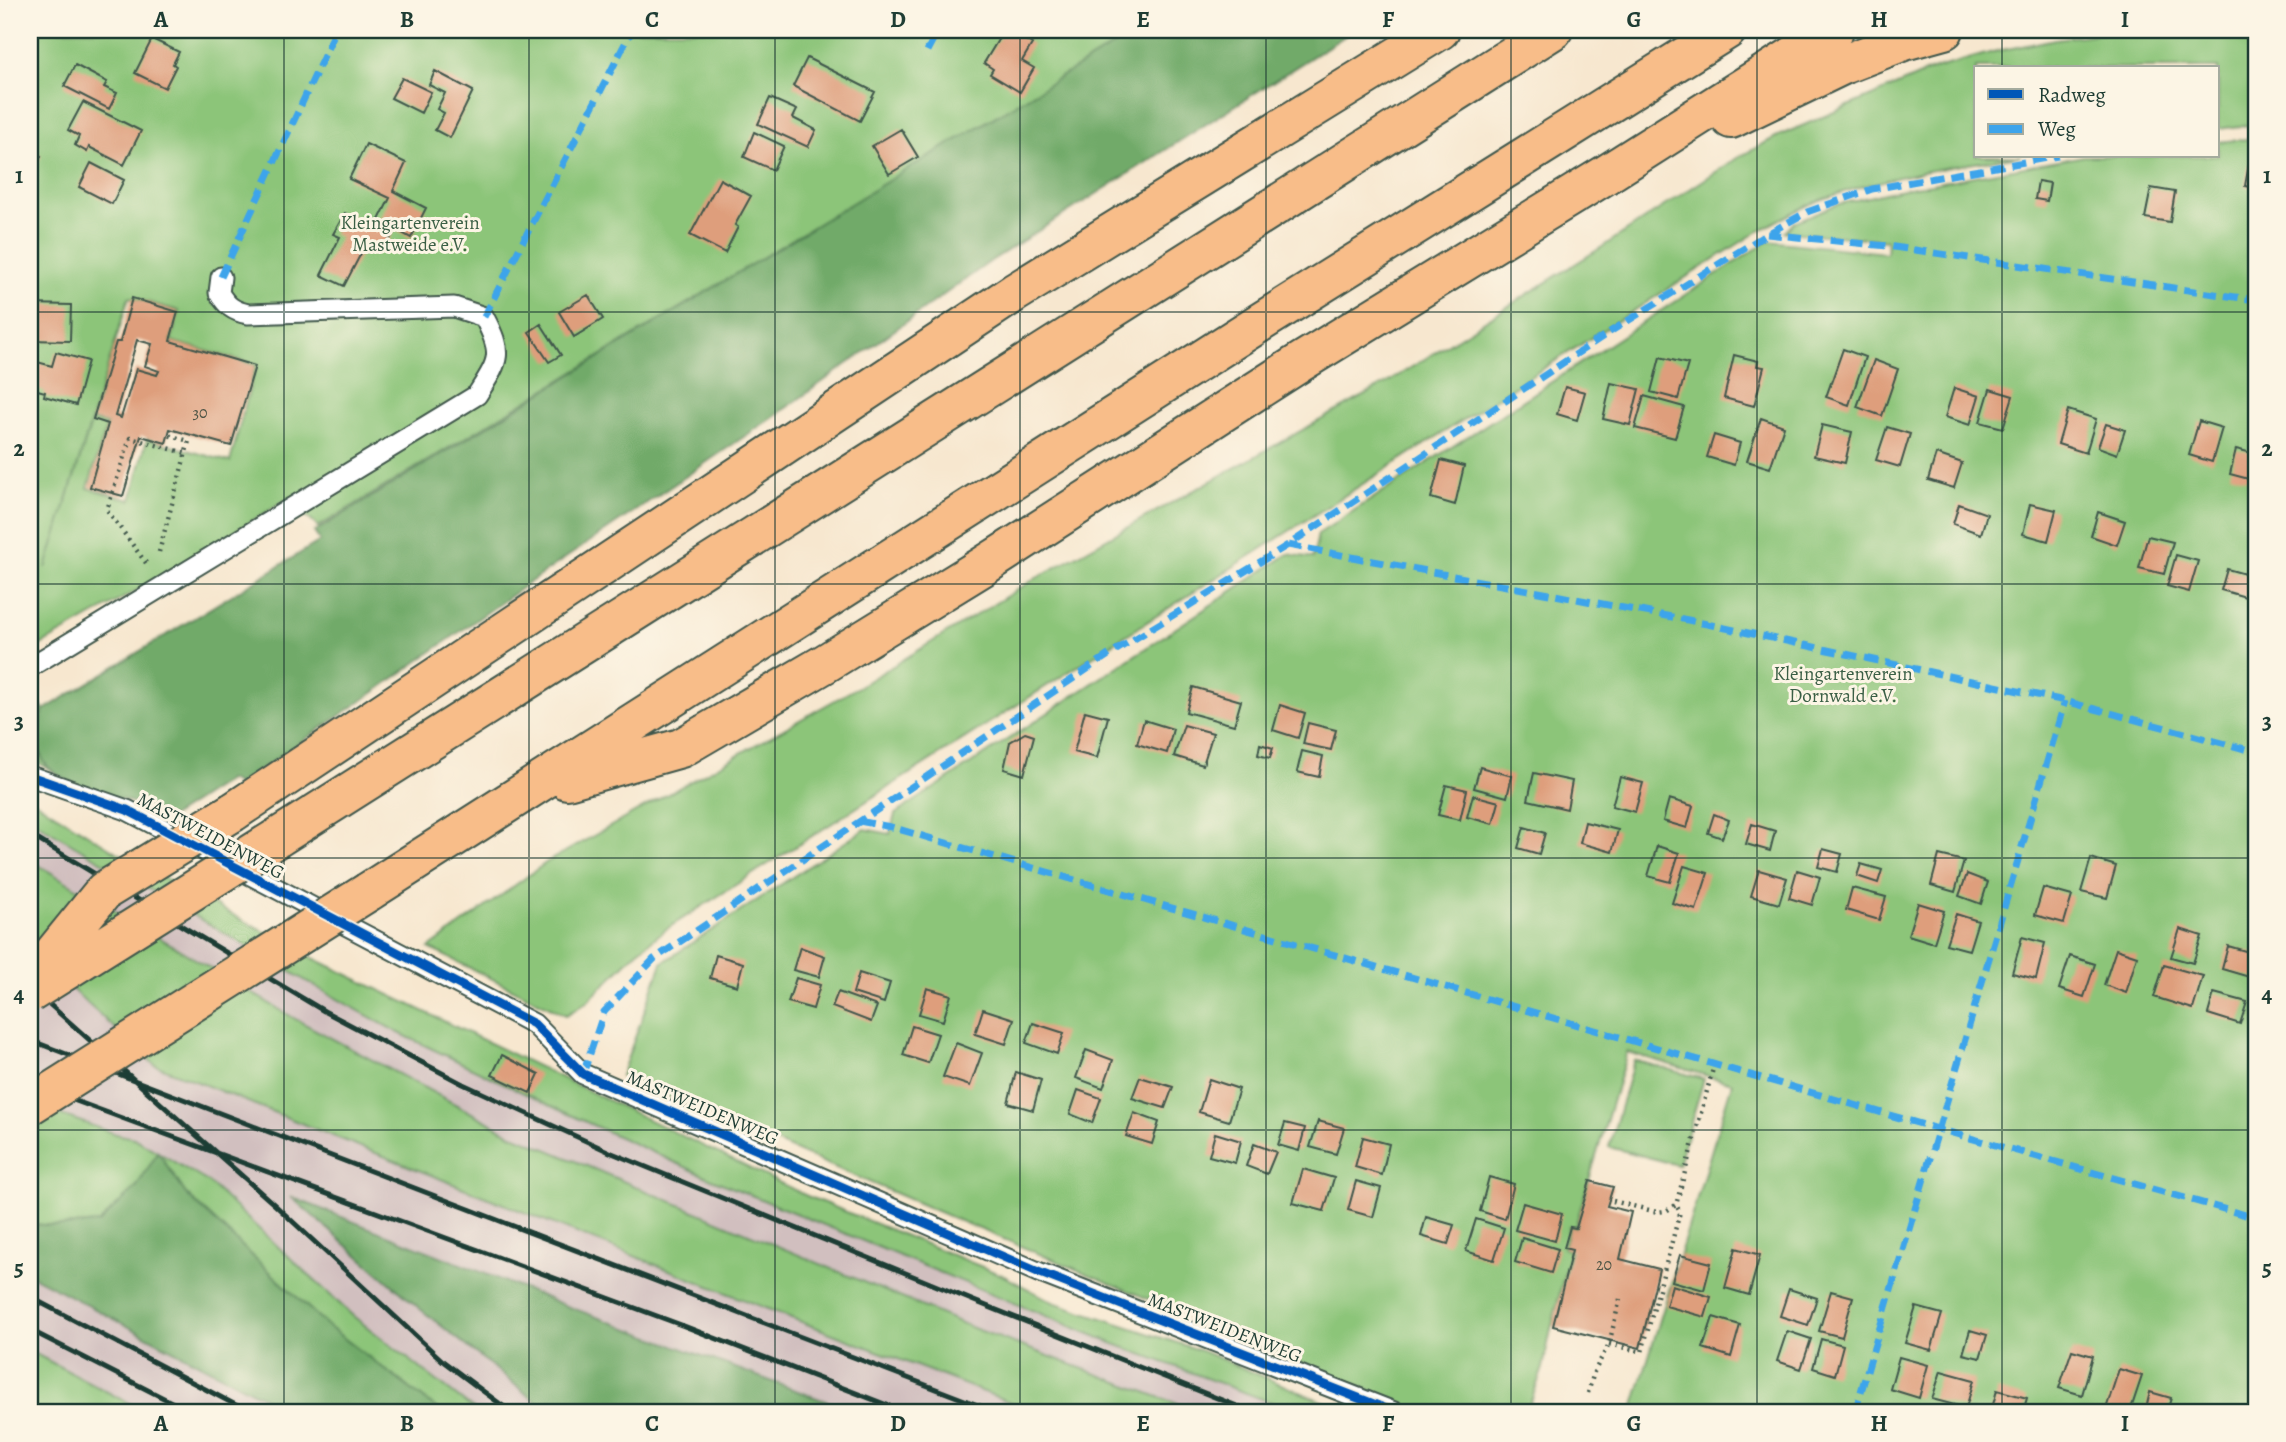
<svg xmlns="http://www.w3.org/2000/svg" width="2286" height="1442" viewBox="0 0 2286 1442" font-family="Alegreya,serif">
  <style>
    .industrial { fill: #d1bfbf }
    .green { fill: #8cc579; stroke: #568156; stroke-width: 2; fill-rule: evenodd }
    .forest { fill: #71aa69; stroke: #48744e; stroke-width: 2 }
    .building { fill: #de9e7b; fill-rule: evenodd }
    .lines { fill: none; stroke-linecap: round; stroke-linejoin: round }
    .service-casing { stroke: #3f564b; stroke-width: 23 }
    .motorway-casing { stroke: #3f564b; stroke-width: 42 }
    .path { stroke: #3f564b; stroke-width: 4.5; stroke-dasharray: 2 5; stroke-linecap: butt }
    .service { stroke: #fff; stroke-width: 19 }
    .motorway { stroke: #f8bd89; stroke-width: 38 }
    .rail { stroke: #1f3d34; stroke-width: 5 }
    .motorway-bridge-casing { stroke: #3f564b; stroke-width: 42; stroke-linecap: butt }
    .motorway-bridge { stroke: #f8bd89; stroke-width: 38 }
    .quiet { stroke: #3da4eb; stroke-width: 7; stroke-dasharray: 14 7; stroke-linecap: butt }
    .cycleway-casing { stroke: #fcf5e5; stroke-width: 13 }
    .cycleway { stroke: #0057b8; stroke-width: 9 }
    .grid { fill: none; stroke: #1f3d34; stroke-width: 2; stroke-opacity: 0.55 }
    .labels { text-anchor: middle; stroke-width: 6; stroke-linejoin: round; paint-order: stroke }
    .number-label { font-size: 16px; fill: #4f5546 }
    .park-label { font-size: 19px; fill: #3a5f45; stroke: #fcf5e5 }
    .street-label { font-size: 19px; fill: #1f3d34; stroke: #fcf5e5 }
    .neatline { fill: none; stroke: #1f3d34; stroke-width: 2.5 }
    .grid-label { font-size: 23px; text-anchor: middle; font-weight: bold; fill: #1f3d34 }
  </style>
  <rect width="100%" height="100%" fill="#fcf5e5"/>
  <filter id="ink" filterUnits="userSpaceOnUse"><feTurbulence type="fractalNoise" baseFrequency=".0143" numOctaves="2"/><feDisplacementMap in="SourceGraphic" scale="14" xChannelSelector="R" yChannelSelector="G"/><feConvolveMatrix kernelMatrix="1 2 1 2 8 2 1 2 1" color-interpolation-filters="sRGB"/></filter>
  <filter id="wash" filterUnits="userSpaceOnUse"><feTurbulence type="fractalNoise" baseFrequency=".00686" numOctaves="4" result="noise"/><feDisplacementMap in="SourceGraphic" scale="28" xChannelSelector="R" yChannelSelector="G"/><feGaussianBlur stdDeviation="1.57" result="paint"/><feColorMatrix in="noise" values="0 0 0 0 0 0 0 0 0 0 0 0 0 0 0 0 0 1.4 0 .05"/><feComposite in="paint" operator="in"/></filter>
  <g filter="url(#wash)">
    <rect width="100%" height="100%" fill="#f7e7cf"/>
    <!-- industrial -->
    <path class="industrial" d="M30,818L318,988L397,1032L553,1107L714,1180L879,1248L1112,1343L1297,1412H1199L973,1328L513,1135L297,1020L30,860Z
      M30,951L155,1065L747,1301L1036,1412H855L564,1305L294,1198L419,1308L549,1412H477L353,1316L208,1182L134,1138L116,1134L30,1104Z
      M30,1275L291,1412H146L132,1405L30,1351Z"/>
    <!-- green -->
    <path class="green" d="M30,30H1139L318,527L288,499L143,587L30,651ZM129,297L179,311L171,341L256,365L230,462L147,439L131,500L88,488L107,425L92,420L46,568Z
      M2123,31H2256V124L2218,129V68H1976V156H2021C1951,166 1879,177 1813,203C1795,211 1777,221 1760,230L665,930L637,952L587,1002L566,1015L429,948L547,862L860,686L1038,577L1385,384L1602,247L1737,158L1776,137L1937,68L1993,52L2055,39Z
      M2256,138V1412H1632L1732,1083L1627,1052L1575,1227L1569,1226L1563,1248L1570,1251L1551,1329L1543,1368L1527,1412H1421L960,1221L621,1076L662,963L865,829L890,834L895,814L1288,554L1313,558L1318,534L1768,241L1886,253L1887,240L1785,232L1794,222L1835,205L1893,191L2084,156H2218V142Z
      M30,688L44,710C38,734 34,747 49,769L30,758Z
      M30,798L118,853L313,958L807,1196L1002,1275L1053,1302L1202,1351L1348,1412H1297L1112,1343L714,1180L553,1107L397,1032L318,988L57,835L30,818Z
      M30,860L297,1020L513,1135L973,1328L1199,1412H1036L747,1301L155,1065L30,951Z
      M1634,1060L1704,1079L1678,1165L1609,1147Z
      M30,1104L116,1134L134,1138L208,1182L353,1316L477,1412H441L329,1327L186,1194L158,1153L137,1186L99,1223L61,1226L30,1224Z
      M30,1351L132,1405L146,1412H30Z"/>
    <!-- forest -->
    <path class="forest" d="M1139,30H1354L991,261L782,411L523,587L376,691L238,785L229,780L170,818C162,814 154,809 145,806C119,798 53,785 42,758C35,741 40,727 44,710L320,541L314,532L891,179Z
      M158,1152L186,1194L329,1327L441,1412H291L30,1275V1224L61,1226L99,1223L137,1186Z
      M291,1197L564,1305L855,1412H549L419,1308Z"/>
    <g id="blocks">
      <!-- building -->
      <path class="building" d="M1004,30H1009L1032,44L1022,61L1034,68L1020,92L990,74L993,69L984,63Z
        M152,39L179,52L173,64L176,66L165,88L135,73Z
        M807,58L875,92L860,121L793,86Z
        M75,65L107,82L104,87L117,93L109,109L64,86Z
        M435,71L473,91L450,138L435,130L444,113L437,109L445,93L429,85Z
        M402,78L431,92L421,113L391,98Z
        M770,98L797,110L793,118L816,130L808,147L758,124Z
        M83,102L141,131L124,165L89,147L87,152L75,145L79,136L68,130Z
        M901,129L918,157L889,174L872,146Z
        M754,132L784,146L773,170L744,157Z
        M366,144L406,163L393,191L426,208L411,238L395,229L384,251L367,242L344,286L321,275L340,237L333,234L345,213L375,228L390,198L349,179Z
        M30,151L41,156L30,181Z
        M91,163L124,180L112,204L79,187Z
        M2249,164L2256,165V188L2245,186Z
        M720,179L751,196L735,225L738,227L725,253L690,235Z
        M2038,181L2050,183L2047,201L2035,199Z
        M2151,188L2175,192L2170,222L2145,218Z
        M588,295L603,319L574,337L559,312Z
        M132,298L178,312L170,341L255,366L231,446L170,429L166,443L141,436L123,496L90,487L108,424L93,419L116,342H120ZM137,340L152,344L145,366L159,371L157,375L136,369L121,418L115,416Z
        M30,304L71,305L70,341L30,340Z
        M541,324L561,355L549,362L529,332Z
        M1843,349L1865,357L1849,405L1826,397Z
        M56,352L88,361L76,405L44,396L45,392L30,388V360L52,366Z
        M1734,355L1758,361L1757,366L1764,367L1754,406L1724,398Z
        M1660,357L1688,364L1678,399L1651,392Z
        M1874,360L1898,369L1882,416L1857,407Z
        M1611,383L1639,389L1630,425L1603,419Z
        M1565,387L1585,392L1577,420L1557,414Z
        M1954,388L1979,396L1970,425L1945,417Z
        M1990,389L2013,396L2003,428L1980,422Z
        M1644,396L1684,407L1675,438L1635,428Z
        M2068,410L2096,419L2086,453L2058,444Z
        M1761,418L1784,426L1770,468L1747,461Z
        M2199,421L2222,428L2212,462L2189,455Z
        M2106,424L2125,430L2117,454L2098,447Z
        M1822,425L1852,432L1845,463L1814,456Z
        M1887,427L1910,434L1900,467L1876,460Z
        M1714,435L1740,443L1734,465L1707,457Z
        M2236,449L2256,454V481L2230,474Z
        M1936,454L1962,463L1954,488L1928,480Z
        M1441,460L1464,466L1455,505L1431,498Z
        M1959,504L1987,514L1981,534L1953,524Z
        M2030,504L2056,510L2048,541L2023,534Z
        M2098,512L2125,521L2117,545L2091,536Z
        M2148,536L2173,542L2164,574L2139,568Z
        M2176,555L2198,561L2189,592L2167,586Z
        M2227,569L2256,577V600L2221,590Z
        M1193,687L1241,701L1234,725L1186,712Z
        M1280,705L1305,713L1298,738L1273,730Z
        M1085,711L1108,717L1097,758L1074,752Z
        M1144,720L1173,729L1167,753L1137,744Z
        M1308,723L1336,730L1331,750L1303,744Z
        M1184,725L1213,733L1203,765L1174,756Z
        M1025,733L1034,736L1024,775L1004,769L1010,742Z
        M1260,744L1273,748L1270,758L1258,755Z
        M1302,751L1323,756L1319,777L1297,772Z
        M1480,767L1512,776L1507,797L1474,788Z
        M1534,773L1572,781L1567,809L1528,800Z
        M1620,777L1643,783L1635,812L1612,806Z
        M1446,785L1467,790L1460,820L1438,815Z
        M1473,795L1499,802L1493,824L1467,817Z
        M1669,799L1693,806L1687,828L1663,821Z
        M1714,814L1729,820L1722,838L1708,833Z
        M1585,822L1618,830L1612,852L1580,843Z
        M1752,824L1775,831L1770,851L1746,844Z
        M1524,827L1545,833L1539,854L1518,848Z
        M1657,846L1679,853L1670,882L1648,876Z
        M1823,849L1842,854L1837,872L1818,867Z
        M1939,855L1964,861L1955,892L1931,885Z
        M2091,858L2116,866L2107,898L2081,892Z
        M1861,864L1882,870L1878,883L1857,876Z
        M1684,866L1708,873L1696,910L1672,903Z
        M1759,870L1787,878L1779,904L1751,896Z
        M1797,870L1820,877L1812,905L1789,898Z
        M1967,874L1988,882L1981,904L1959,896Z
        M1852,888L1886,897L1879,920L1846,910Z
        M2043,888L2072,896L2064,923L2035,915Z
        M1918,903L1944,911L1934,943L1908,935Z
        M1956,914L1978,921L1969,950L1946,944Z
        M2180,929L2202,936L2193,963L2171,957Z
        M2022,937L2045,943L2036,979L2012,973Z
        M2228,946L2256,954V979L2222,969Z
        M800,947L825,956L819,977L793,970Z
        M2116,949L2137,956L2126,993L2104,985Z
        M716,955L743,963L737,986L710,978Z
        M2070,956L2095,964L2084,997L2059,989Z
        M2164,965L2203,976L2193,1009L2154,997Z
        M859,973L890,983L884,1003L853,993Z
        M796,978L820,985L813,1009L788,1002Z
        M927,988L951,995L943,1021L919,1014Z
        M838,992L877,1006L871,1022L832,1007Z
        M2214,993L2247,1002L2240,1024L2208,1014Z
        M983,1009L1014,1019L1006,1044L975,1034Z
        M1033,1023L1064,1033L1057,1054L1026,1043Z
        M912,1026L938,1034L928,1063L903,1055Z
        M956,1043L982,1053L970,1086L943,1077Z
        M1086,1050L1113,1060L1103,1088L1076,1078Z
        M502,1055L539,1074L530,1093L492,1075Z
        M1016,1072L1041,1080L1033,1110L1008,1103Z
        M1140,1077L1173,1087L1165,1108L1132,1098Z
        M1209,1079L1239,1089L1229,1121L1199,1112Z
        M1078,1090L1101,1098L1092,1123L1070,1114Z
        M1134,1113L1159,1122L1152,1144L1126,1136Z
        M1318,1121L1344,1128L1336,1154L1310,1147Z
        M1285,1123L1305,1128L1299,1151L1278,1145Z
        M1215,1133L1241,1141L1235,1163L1209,1156Z
        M1363,1137L1389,1144L1382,1175L1355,1167Z
        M1254,1144L1276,1152L1267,1174L1246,1166Z
        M1303,1169L1334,1178L1324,1211L1293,1203Z
        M1489,1177L1514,1184L1505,1219L1480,1211Z
        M1356,1181L1381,1188L1373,1217L1348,1210Z
        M1590,1181L1613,1187L1607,1206L1631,1212L1620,1259L1659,1269L1640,1348L1553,1326L1572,1250L1564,1248L1570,1227L1576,1228Z
        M1523,1203L1562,1214L1555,1241L1515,1230Z
        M1426,1217L1454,1225L1448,1244L1421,1236Z
        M1476,1219L1504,1228L1494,1260L1466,1251Z
        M1522,1238L1558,1249L1551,1273L1515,1262Z
        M1736,1248L1760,1255L1749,1295L1725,1288Z
        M1680,1255L1711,1263L1704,1290L1672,1281Z
        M1672,1285L1711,1297L1705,1317L1666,1306Z
        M1789,1289L1817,1298L1808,1325L1780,1316Z
        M1831,1291L1853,1297L1842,1337L1819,1331Z
        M1916,1307L1942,1314L1931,1350L1905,1343Z
        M1713,1317L1740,1325L1731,1357L1703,1348Z
        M1970,1330L1987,1335L1980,1358L1963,1354Z
        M1787,1331L1811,1339L1801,1369L1777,1361Z
        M1821,1339L1843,1345L1835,1375L1813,1368Z
        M2072,1350L2093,1356L2082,1395L2059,1388Z
        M1899,1357L1928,1365L1919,1398L1890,1389Z
        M2119,1369L2142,1376L2130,1412H2116L2106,1409Z
        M1941,1371L1974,1380L1966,1408L1932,1399Z
        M1997,1390L2027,1398L2023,1412H1991Z
        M2150,1392L2171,1398L2167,1412H2145Z"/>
    </g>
  </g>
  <g filter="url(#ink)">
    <use href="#blocks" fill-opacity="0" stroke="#3f564b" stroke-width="2"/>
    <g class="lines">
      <!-- service casing -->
      <g class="service-casing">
        <path id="service" d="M30,667L477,395C499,360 504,355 484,317L454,307L248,314C233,311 227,306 219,293L221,277
          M30,776L127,810L534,1024L583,1074L1038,1272L1394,1412"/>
      </g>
      <!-- motorway casing -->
      <g class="motorway-casing">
        <path id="motorway" d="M1731,119L1845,64L1904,41L1944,30
          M567,780L681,748L826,663L982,567L1301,362L1607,174L1834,30
          M233,812L1014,293L1440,30
          M277,838L1553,30
          M368,892L1264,320L1727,30"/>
      </g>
      <!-- path -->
      <path class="path" d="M159,552L189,441L168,435
        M146,563L107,510L130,438L186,453
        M1613,1201L1657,1212L1666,1211L1676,1205L1714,1065
        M1609,1344L1642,1352L1680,1212L1676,1205
        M1588,1393L1594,1372L1609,1344L1620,1299"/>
      <!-- service -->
      <use href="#service" class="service"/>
      <!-- motorway -->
      <use href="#motorway" class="motorway"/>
      <!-- rail -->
      <path class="rail" d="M30,835L324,1011L463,1084L612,1153L974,1301L1252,1412
        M30,987L276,1206L444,1362L511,1412
        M30,1040L996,1412
        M30,1084L684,1326L905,1412
        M30,1297L249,1412
        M30,1330L191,1412"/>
      <!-- motorway-bridge casing -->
      <g class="motorway-bridge-casing">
        <path id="motorway-bridge" d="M31,981L104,891L233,812
          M30,993L277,838
          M30,1105L368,892"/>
      </g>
      <!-- motorway-bridge -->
      <use href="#motorway-bridge" class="motorway-bridge"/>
      <!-- quiet -->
      <path class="quiet" d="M1103,30L1111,33
        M927,51L938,30
        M1767,234L1887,246L2256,300
        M221,277L336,30
        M484,317L632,30
        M1288,545L1688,620L2065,701L2256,752
        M30,590H31
        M859,821L891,827L1938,1129L2256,1218
        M583,1074L604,1012L654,959L1113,652L1288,545L1605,335L1767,234L1807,212L1872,189L2058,156
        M1855,1412L2065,701"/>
      <!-- cycleway casing -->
      <g class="cycleway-casing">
        <path id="cycleway" d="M30,776L127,810L534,1024L583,1074L1038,1272L1394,1412"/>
      </g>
      <!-- cycleway -->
      <use href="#cycleway" class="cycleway"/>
    </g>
  </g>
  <!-- grid -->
  <path class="grid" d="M284,30V1412M529,30V1412M775,30V1412M1020,30V1412M1266,30V1412M1511,30V1412M1757,30V1412M2002,30V68M2002,156V1412M30,312H2256M30,584H2256M30,858H2256M30,1130H2256"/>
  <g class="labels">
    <!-- number labels -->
    <g class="number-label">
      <text x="200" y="418">30</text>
      <text x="1604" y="1270">20</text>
    </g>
    <!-- park labels -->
    <g class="park-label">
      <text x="410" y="229">Kleingartenverein<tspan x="410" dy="22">Mastweide e.V.</tspan></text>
      <text x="1843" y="680">Kleingartenverein<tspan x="1843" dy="22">Dornwald e.V.</tspan></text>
    </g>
    <!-- street labels -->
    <g class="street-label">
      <text transform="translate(211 835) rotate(28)" y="7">MASTWEIDENWEG</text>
      <text transform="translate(703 1107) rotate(23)" y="7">MASTWEIDENWEG</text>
      <text transform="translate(1225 1327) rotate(21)" y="7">MASTWEIDENWEG</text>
    </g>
  </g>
  <!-- margin -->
  <rect width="2286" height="1442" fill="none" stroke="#fcf5e5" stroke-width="77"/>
  <!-- legend -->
  <rect x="1974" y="66" width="245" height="91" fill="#fcf5e5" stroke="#a4ab9e" stroke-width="2"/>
  <rect x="1988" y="89" width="35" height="10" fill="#0057b8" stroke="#a4ab9e" stroke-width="2"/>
  <text x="2038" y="102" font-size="21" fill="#1f3d34">Radweg</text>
  <rect x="1988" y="124" width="35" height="10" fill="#3da4eb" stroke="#a4ab9e" stroke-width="2"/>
  <text x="2038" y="136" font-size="21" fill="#1f3d34">Weg</text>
  <rect x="38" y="38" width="2210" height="1366" class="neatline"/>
  <g class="grid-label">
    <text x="161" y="27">A</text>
    <text x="407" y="27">B</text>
    <text x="652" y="27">C</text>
    <text x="898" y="27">D</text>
    <text x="1143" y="27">E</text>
    <text x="1388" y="27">F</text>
    <text x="1634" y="27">G</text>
    <text x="1879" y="27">H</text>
    <text x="2125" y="27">I</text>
    <text x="19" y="183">1</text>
    <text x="2267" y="183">1</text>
    <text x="19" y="456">2</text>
    <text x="2267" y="456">2</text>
    <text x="19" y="729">3</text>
    <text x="2267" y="729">3</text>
    <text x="19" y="1002">4</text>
    <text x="2267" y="1002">4</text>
    <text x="19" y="1275">5</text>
    <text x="2267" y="1275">5</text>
    <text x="161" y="1431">A</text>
    <text x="407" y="1431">B</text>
    <text x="652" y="1431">C</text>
    <text x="898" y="1431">D</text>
    <text x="1143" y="1431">E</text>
    <text x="1388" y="1431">F</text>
    <text x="1634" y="1431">G</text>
    <text x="1879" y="1431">H</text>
    <text x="2125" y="1431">I</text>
  </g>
</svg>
